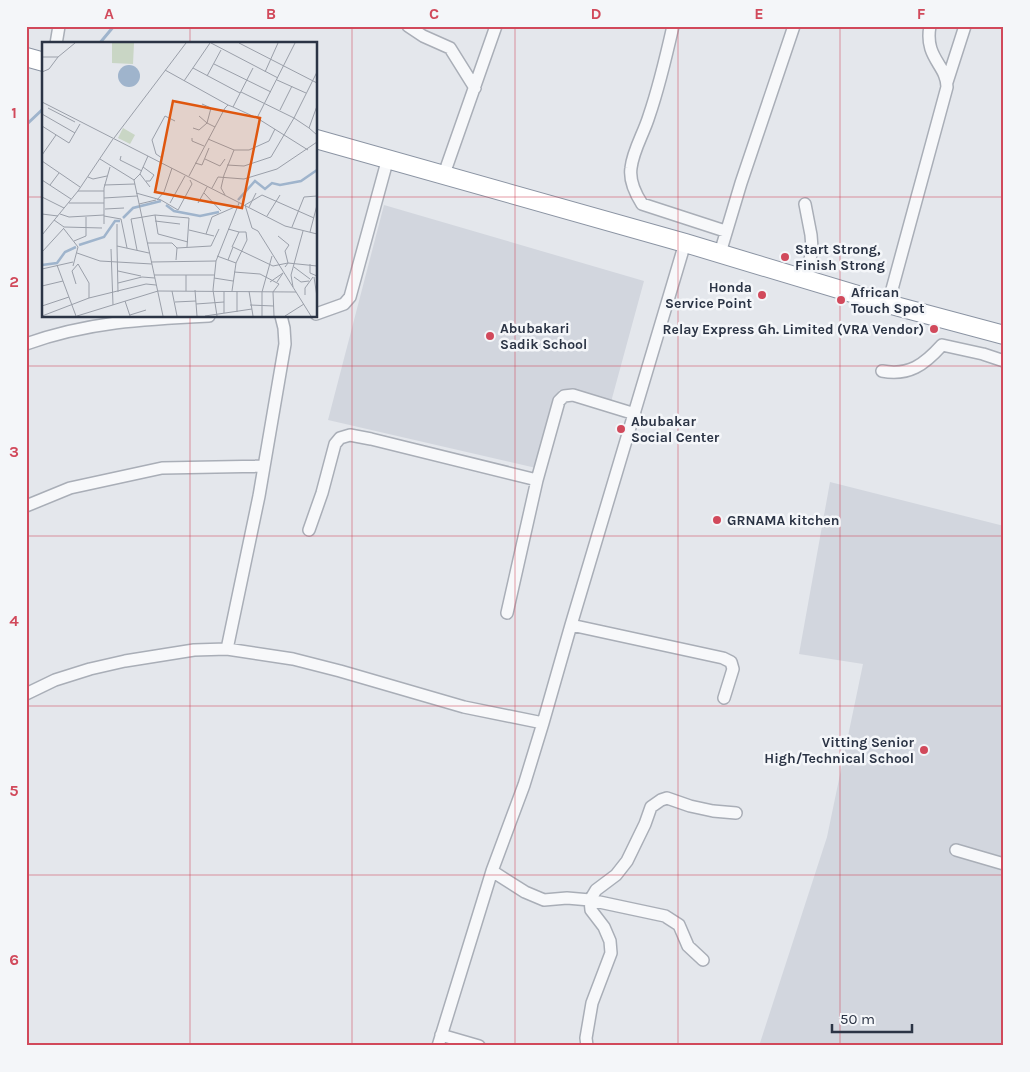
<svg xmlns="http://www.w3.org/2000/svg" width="1030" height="1072" viewBox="0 0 1030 1072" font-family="Karla,sans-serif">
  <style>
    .built { fill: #d2d6de }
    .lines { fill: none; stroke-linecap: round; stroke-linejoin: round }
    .stream { stroke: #9fb4cc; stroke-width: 3 }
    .minor-casing { stroke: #a9aeb7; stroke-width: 14 }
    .trunk-casing { stroke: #8b94a3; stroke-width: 20 }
    .minor { stroke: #f7f8fa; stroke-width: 11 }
    .trunk { stroke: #fff; stroke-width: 18 }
    .grid { fill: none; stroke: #d1495b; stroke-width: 1; stroke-opacity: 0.55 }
    .poi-dot { fill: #d1495b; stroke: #f4f6f9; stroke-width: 2 }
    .labels { text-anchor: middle; stroke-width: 5; stroke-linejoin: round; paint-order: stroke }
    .poi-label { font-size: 14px; font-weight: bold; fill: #2b3445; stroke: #f4f6f9; text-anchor: start }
    .inset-river { fill: none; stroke: #9fb4cc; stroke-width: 2.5 }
    .inset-road { fill: none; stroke: #9a9fa9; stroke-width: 1 }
    .view { fill: #df570f; fill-opacity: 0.15; stroke: #df570f; stroke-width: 2.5 }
    .inset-edge { fill: none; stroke: #2b3445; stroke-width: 2.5 }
    .neatline { fill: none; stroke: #d1495b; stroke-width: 2 }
    .grid-label { font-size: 16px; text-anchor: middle; font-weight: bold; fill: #d1495b }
  </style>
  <rect width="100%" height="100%" fill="#e4e7ec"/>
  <!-- built -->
  <path class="built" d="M384,205L644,281L611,402L559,390L536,468L328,420Z
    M830,482L1004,526V1046H759L827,837L863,664L799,654Z"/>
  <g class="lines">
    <!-- stream -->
    <path class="stream" d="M99,44L114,26
      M26,125L44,108"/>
    <!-- minor casing -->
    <g class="minor-casing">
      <path id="minor" d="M408,26L423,36L450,48L475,88
        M673,26C666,57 659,87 649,116C644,133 633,150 631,168C629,181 635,193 642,204L725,231
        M56,44L59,26
        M947,82L965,26
        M444,174L496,26
        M805,204L811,235L812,248L807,279
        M720,253L741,183L794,26
        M888,304L947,87C947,65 924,58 930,26
        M316,314L344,304L350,297L388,158
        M26,344C87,322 145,319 209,316
        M882,371C909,376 924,365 942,345L983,354L1004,361
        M26,506L70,488L162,468L264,466
        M309,530L322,493L335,444L340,438L350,435L371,439L537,480
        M507,613L537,480L559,401L564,396L573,395L635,414
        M571,625L723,658L731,662L733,669L724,698
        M227,649L259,496L285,344L284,328L281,316
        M26,694L55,680L90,669L125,661L194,650L227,649L293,659L340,671L464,707L543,723
        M956,850L1004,864
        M492,871L525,892L544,900L567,898L590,900L596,890L616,875L627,861L645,824L651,807L661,800L667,798L690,806L713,811L736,813
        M441,1035L479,1046
        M438,1046L492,871L524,785L543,723L571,625L685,243
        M587,1046L586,1038L592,1003L611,953L610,941L604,927L591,910L590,900L665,916L679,925L688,946L703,960"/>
    </g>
    <!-- trunk casing -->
    <g class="trunk-casing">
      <path id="trunk" d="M26,57L44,62
        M316,139L685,243L888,304L1004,335"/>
    </g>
    <!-- minor -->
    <use href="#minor" class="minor"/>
    <!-- trunk -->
    <use href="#trunk" class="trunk"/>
  </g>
  <!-- grid -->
  <path class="grid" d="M190,26V44M352,26V1046M515,26V1046M678,26V1046M840,26V1046M26,197H44M316,197H1004M190,316V1046M26,366H1004M26,536H1004M26,706H1004M26,875H1004"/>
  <!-- markers -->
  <g class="poi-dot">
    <circle cx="785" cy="257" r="5"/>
    <circle cx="762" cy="295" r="5"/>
    <circle cx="841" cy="300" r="5"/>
    <circle cx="934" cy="329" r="5"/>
    <circle cx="490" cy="336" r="5"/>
    <circle cx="621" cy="429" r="5"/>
    <circle cx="717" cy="520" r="5"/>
    <circle cx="924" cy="750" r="5"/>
  </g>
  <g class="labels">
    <!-- poi labels -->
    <g class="poi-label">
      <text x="795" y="254">Start Strong,<tspan x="795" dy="16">Finish Strong</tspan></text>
      <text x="752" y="292" text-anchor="end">Honda<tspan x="752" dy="16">Service Point</tspan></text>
      <text x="851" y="297">African<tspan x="851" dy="16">Touch Spot</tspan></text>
      <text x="500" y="333">Abubakari<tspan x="500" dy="16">Sadik School</tspan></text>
      <text x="924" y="334" text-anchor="end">Relay Express Gh. Limited (VRA Vendor)</text>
      <text x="631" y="426">Abubakar<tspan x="631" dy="16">Social Center</tspan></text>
      <text x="727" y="525">GRNAMA kitchen</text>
      <text x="914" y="747" text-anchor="end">Vitting Senior<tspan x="914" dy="16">High/Technical School</tspan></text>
    </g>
  </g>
  <!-- overview -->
  <g transform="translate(42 42)">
    <rect width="275" height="275" fill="#e4e7ec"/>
    <path d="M70,1H92L91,22L70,21ZM81,86L93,93L88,102L76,96Z" fill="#c9d6c5"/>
    <path d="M76 34a11 11 0 1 1 22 0a11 11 0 1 1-22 0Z" fill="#9fb4cc"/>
    <path class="inset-river" d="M196,158L213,139L223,147L230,141L238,143L259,139L275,128M124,163L132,169L158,174L177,170M81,176L91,166L119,159M37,203L62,195L73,179H78M0,223L15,221L23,210L34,205"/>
    <path class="inset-road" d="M169,1L236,36M197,1L275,41M0,15H16M172,22L229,50M151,26L198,51M123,28L186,63M0,30L7,27L16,15L33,1M223,30L236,1M165,34L179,8M235,38L264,51M142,39L168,1M199,50L252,76L275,30M0,60L243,184L275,192M275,64L267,86L275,93M191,65L215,76L253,1M6,66L33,80M238,68L250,44M0,72L33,91M157,74L165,81L169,66L160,62M215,76L266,108M0,84L27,101L38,82M151,86L157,88L165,81L173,85M72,96L144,1M150,96V99L162,104M166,97L192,108H207L227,99L233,87M0,113L14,93M79,114L78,118L100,129M120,116L114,112L110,98L123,74L133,79M58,117L92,138M163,117L178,124L183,117M0,119L38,145M153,121L160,123L167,106M185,123L202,124L229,115L252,76L267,86M101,125L112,133L108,139H104M98,132L108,145M147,134L183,66L186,63L191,65L211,26M46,135L51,137L65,134M0,138L29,157M92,138L121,274M92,138L98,132L106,114M8,143L17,131M62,143L93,142M170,146L176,135L202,137L235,127L275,100M36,149H62M94,151L119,158L136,168L150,142L148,138M162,151L179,169M183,153L179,146L182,133L192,108M0,155L22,166M62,156L95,154M115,158L122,150L130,126M27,161H62M128,161L143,134M156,161L165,145M97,162L114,158M207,165L214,151M63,167L82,166M0,172L16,174M18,172L27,175L62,173M113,173L116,192L146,200M62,174L79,177L85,206M225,174L238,153M12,178L22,185L60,186M113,179L138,182M62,182V146L68,125M75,182V204L107,211M250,185L262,155L275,154M22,187L36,205L31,224M186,187L197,190L190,205M147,188L172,194M268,190L275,163M164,192L170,175L195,164M0,193L36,149L71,97M236,194L247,203L243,209L246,221L243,225M32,199L44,194V175M105,201H130L135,206L134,218M75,204L76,250M135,206L169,204L177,187M69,207L71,263M95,208L89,177L113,173L147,176L145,205M0,210L22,186M35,211L58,219L110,222M175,214L194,221M186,218L191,205L231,224L246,221L275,224M109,220L174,219M268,222V231L275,234M15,223L34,274M252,225L268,237M0,227L31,220M76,229L99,234M192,230L218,232L237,242L231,250L232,274M112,233H172M252,235L259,240L267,239M272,235L275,255M172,236L191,239M228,240L241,231L235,240M76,241L100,235L113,236M34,242L30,229L36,222L47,241V256M0,244L21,239M251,245L249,233L261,189M153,248L155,274M130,249L135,274M144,249V233M182,249V271M190,249L194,221L205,198L204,190H197M195,249V270M207,249L211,274M263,253V246L271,235M83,259L88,274M133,260L154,259M154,262L182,260M208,263L232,264M0,264L27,255M88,273L104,268M0,274L47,256L104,242L114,243M35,274L116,249L254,250M163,274L210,267M175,274L171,248L174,219L197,161M220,274V250L230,214M243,274L262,262M269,274L216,189L210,186L203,163L220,153L272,176"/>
    <path class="view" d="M131,59L218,76L200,166L113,150Z"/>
    <rect width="275" height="275" class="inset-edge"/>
  </g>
  <!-- border -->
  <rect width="1030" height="1072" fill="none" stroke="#f4f6f9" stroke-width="55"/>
  <!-- scale -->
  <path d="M832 1024v8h80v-8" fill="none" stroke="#2b3445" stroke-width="2.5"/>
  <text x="840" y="1024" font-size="15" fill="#2b3445" stroke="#f4f6f9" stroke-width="4" paint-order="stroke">50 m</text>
  <rect x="28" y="28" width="974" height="1016" class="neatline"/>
  <g class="grid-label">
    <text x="109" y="19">A</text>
    <text x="271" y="19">B</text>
    <text x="434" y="19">C</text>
    <text x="596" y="19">D</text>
    <text x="759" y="19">E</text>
    <text x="921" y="19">F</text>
    <text x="14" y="118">1</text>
    <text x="14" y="287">2</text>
    <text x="14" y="457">3</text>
    <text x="14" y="626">4</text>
    <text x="14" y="796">5</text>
    <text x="14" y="965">6</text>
  </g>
</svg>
